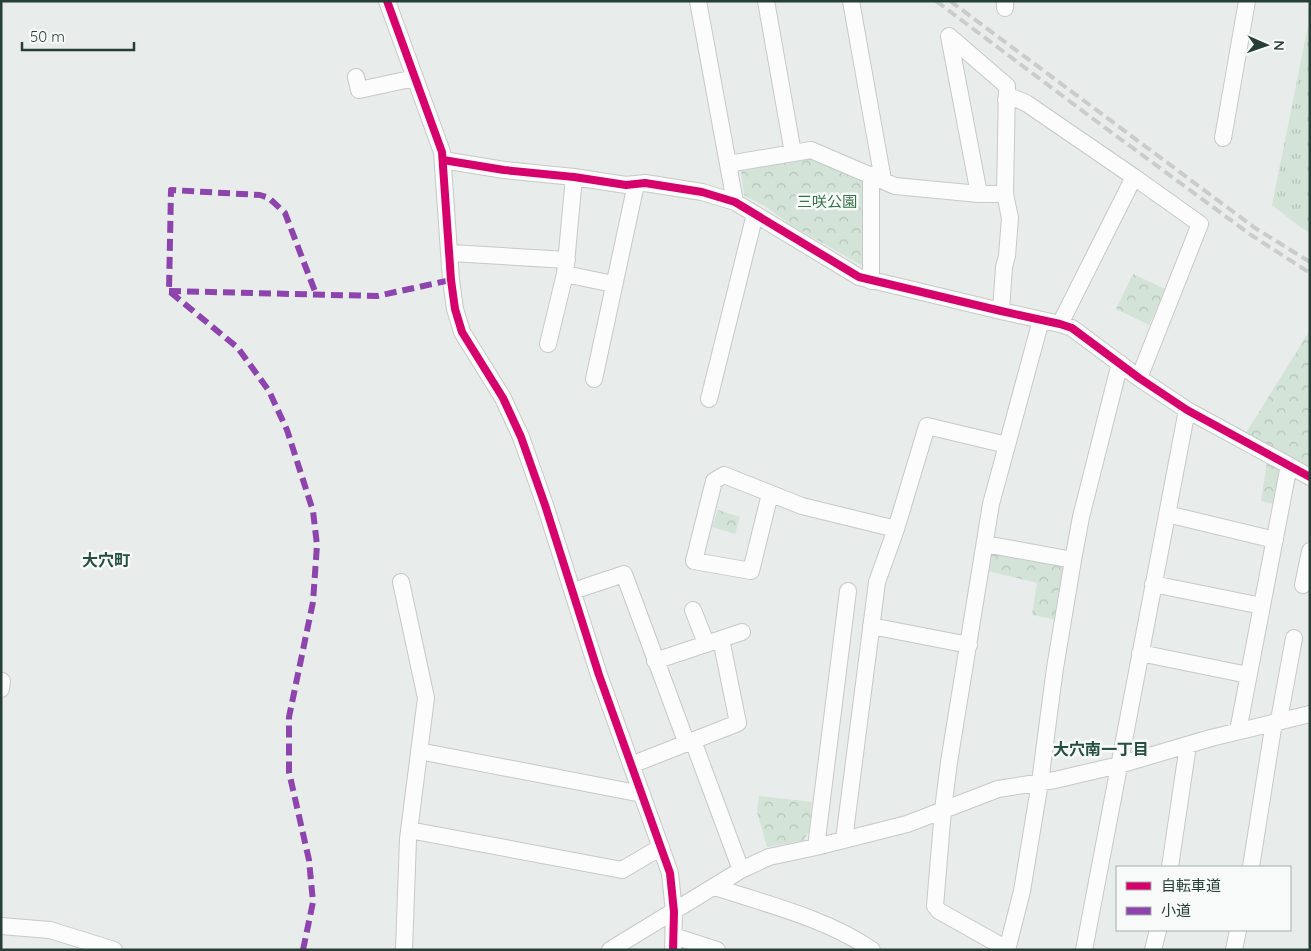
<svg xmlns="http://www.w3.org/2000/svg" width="1311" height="951" viewBox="0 0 1311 951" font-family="Quicksand,'Noto Sans JP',sans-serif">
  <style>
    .grass { fill: url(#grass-tufts) }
    .forest { fill: url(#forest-crowns) }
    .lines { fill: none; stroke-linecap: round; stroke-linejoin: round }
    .minor-casing { stroke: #c5c9c7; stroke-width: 18 }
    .minor { stroke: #fcfcfc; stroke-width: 16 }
    .rail { stroke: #c9cccb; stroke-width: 4; stroke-dasharray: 10 5; stroke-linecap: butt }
    .quiet { stroke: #8e44ad; stroke-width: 6; stroke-dasharray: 12 6; stroke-linecap: butt }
    .cycleway-casing { stroke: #f7faf8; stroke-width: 11 }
    .cycleway { stroke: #d6006c; stroke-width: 8 }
    .labels { text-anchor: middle; stroke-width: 5; stroke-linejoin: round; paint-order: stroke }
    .park-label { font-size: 15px; fill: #357147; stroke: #f7faf8 }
    .neighbourhood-label { font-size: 16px; font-weight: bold; fill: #244f41; stroke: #f7faf8 }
  </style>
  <defs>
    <pattern id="grass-tufts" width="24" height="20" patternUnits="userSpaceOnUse" patternTransform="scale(1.25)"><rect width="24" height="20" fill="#d3e3d7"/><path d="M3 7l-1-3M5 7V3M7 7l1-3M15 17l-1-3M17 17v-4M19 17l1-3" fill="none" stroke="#b5c4b9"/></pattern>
    <pattern id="forest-crowns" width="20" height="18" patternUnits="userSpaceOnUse" patternTransform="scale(1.25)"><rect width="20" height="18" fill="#d3e3d7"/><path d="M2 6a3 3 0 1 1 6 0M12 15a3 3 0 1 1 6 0" fill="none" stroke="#b5c4b9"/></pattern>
  </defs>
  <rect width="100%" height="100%" fill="#e8ecea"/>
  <!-- grass -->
  <path class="grass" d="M1310,16V233L1299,226L1272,205Z"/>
  <!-- forest -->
  <path class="forest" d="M807,155L866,177L865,262L861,265L791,225L768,208L744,195L741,171L745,167Z
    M1133,274L1165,289L1149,325L1116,309Z
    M1310,330V468L1246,433Z
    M1267,462L1280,467L1282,476L1278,505L1261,501Z
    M718,510L740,517L735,534L712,527Z
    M996,550L1066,567L1058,620L1032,615L1037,583L988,571L990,555Z
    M759,796L812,802L809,832L803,841L767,847L757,812Z"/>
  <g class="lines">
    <!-- minor casing -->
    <g class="minor-casing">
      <path id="minor" d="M387,1L442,152L451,280L455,309L462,332L503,398L521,437L545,505L599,675L670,873L674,912L673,950
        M698,1L735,202
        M766,1L793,153
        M851,1L883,180
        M1005,1V8
        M356,77L359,90L415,78
        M1006,100L1014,98L1026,103L1134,177
        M1223,138L1247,1
        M443,160L504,170L574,177L626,185L645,183L702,192L735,202L859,277L1001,311L1060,324L1072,328L1139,378L1187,410L1310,477
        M728,164L811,150L895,186L979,194H1005
        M871,175V281
        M979,194L949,36L1007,86L1005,194L1010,218L1007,256L1004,267L1001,311
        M451,253L567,260
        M565,274L613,284
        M1060,324L1134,177L1200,224L1139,378
        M548,344L565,274L574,177
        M594,379L636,184
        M709,399L755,214
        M770,494L751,571L694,561L714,481L724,475L802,506L896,529
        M1167,514L1275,540
        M985,544L1073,560
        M401,582L426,698L408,839L404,950
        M1153,584L1262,606
        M1303,585L1310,551
        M573,591L624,574L687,744
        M693,610L706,643
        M871,626L969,645
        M1140,653L1248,675
        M655,661L742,632
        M1,689L2,681
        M1279,720L1294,638
        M1238,731L1289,465
        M693,741L741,870
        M419,751L642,794
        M631,765L738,723L721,639
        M409,830L622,870L661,847
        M844,840L877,582L896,529L927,426L1007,445
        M816,847L848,591
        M1170,867L1188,745
        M1251,867L1274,722
        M715,887C766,904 828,919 872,950
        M1,926L50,930L114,950
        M674,936L717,950
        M1007,949L939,911L935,906L943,810L949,762L991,504L1041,320
        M610,950L741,870L769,857L816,847L907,824L998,789L1055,780L1119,765L1211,738L1310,714
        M1007,950L1022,891L1040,782L1055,668L1073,560L1081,517L1120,363
        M1084,950L1187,410
        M1153,950L1158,930
        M1234,950L1238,930"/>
    </g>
    <!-- minor -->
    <use href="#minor" class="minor"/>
    <!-- rail -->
    <path class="rail" d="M936,1L1096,121L1251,235L1310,273
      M950,1L1255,228L1310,262"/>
    <!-- quiet -->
    <path class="quiet" d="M169,291L377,296L451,280
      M303,950L313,902L309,860L289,772V717L313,602L317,545L313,511L287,430L269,391L238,348L169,291L171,190L260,195L269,198L285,213L316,294"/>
    <!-- cycleway casing -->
    <g class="cycleway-casing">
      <path id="cycleway" d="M387,1L442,152L451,280L455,309L462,332L503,398L521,437L545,505L599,675L670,873L674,912L673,950
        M443,160L504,170L574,177L626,185L645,183L702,192L735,202L859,277L1001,311L1060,324L1072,328L1139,378L1187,410L1310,477"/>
    </g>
    <!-- cycleway -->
    <use href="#cycleway" class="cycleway"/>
  </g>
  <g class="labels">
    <!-- park labels -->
    <g class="park-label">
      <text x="827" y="207">三咲公園</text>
    </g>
    <!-- neighbourhood labels -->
    <g class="neighbourhood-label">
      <text x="106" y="566">大穴町</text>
      <text x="1101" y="755">大穴南一丁目</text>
    </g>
  </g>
  <!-- border -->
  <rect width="1311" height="951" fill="none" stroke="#273e36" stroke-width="5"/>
  <!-- legend -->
  <rect x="1116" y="866" width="175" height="65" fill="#f7faf8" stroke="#a4afaa"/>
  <rect x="1126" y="882" width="25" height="8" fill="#d6006c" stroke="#a4afaa"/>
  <text x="1161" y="891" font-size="15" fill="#273e36">自転車道</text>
  <rect x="1126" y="907" width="25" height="8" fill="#8e44ad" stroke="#a4afaa"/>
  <text x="1161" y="916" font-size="15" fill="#273e36">小道</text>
  <!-- north arrow -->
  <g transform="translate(1266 45) rotate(92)" stroke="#f7faf8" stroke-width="4" paint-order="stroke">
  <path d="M0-4L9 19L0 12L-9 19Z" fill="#273e36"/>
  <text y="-8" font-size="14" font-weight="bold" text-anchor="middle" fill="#273e36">N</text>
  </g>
  <!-- scale -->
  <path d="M22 42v8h112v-8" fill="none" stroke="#273e36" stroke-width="2.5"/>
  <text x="30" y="42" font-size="15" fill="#273e36" stroke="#f7faf8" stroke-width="4" paint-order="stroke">50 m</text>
</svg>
